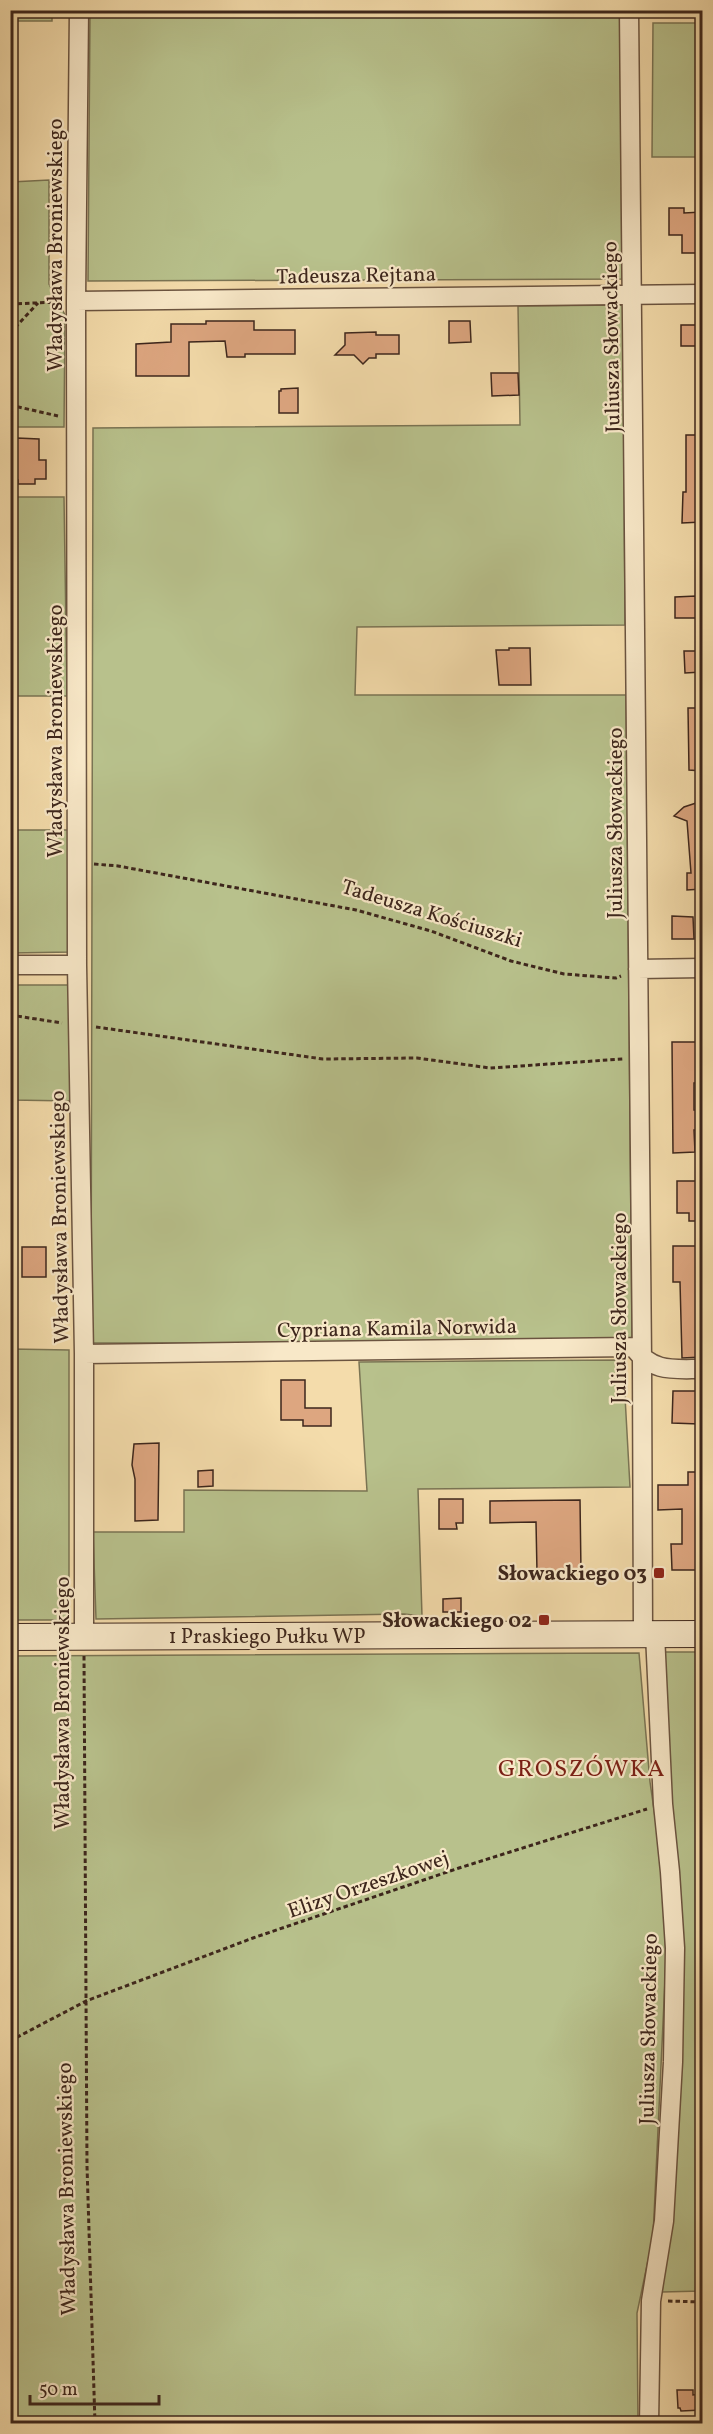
<svg xmlns="http://www.w3.org/2000/svg" width="713" height="2434" viewBox="0 0 713 2434" font-family="Vollkorn,serif">
  <style>
    .green { fill: #b8c18c; stroke: #7a7454; stroke-width: 1.5 }
    .building { fill: #dda680; stroke: #3d261c; stroke-width: 1.5 }
    .lines { fill: none; stroke-linecap: round; stroke-linejoin: round }
    .street-casing { stroke: #6b5440; stroke-width: 21 }
    .secondary-casing { stroke: #3d261c; stroke-width: 28 }
    .path { stroke: #3d261c; stroke-width: 3; stroke-dasharray: 4.5 3; stroke-linecap: butt }
    .street { stroke: #f8e8c8; stroke-width: 18 }
    .secondary { stroke: #f8e8c8; stroke-width: 26 }
    .poi-dot { fill: #8f2418; stroke: #f8e8c8; stroke-width: 2 }
    .labels { text-anchor: middle; stroke-width: 4.5; stroke-linejoin: round; paint-order: stroke }
    .street-label { font-size: 21px; fill: #3d261c; stroke: #f8e8c8 }
    .poi-label { font-size: 21px; font-weight: bold; fill: #3d261c; stroke: #f8e8c8; text-anchor: end }
    .quarter-label { font-size: 24px; letter-spacing: 1.5px; fill: #7a1f14; stroke: #f8e8c8 }
  </style>
  <rect width="100%" height="100%" fill="#f4dcab"/>
  <filter id="stains"><feTurbulence type="fractalNoise" baseFrequency=".00333" numOctaves="4"/><feColorMatrix values="0 0 0 0 .2 0 0 0 0 .09 0 0 0 0 .02 0 0 0 .5 -.17"/></filter>
  <radialGradient id="worn" r=".72"><stop offset=".6" stop-color="#630" stop-opacity="0"/><stop offset="1" stop-color="#630" stop-opacity=".3"/></radialGradient>
  <!-- green -->
  <path class="green" d="M11,10L52,11V21H11Z
    M90,11H620L622,279L88,281Z
    M653,23H702V157H652Z
    M49,180V284L65,315L64,427H11V182Z
    M623,305L625,625L357,627L355,695H626L632,1338L361,1343H91L93,428L520,425L518,306Z
    M11,497H64L67,696H11Z
    M10,830H69L71,952L11,953Z
    M11,985H72V1101L11,1100Z
    M11,1349L69,1350V1620H11Z
    M623,1360L630,1487L418,1489L422,1616L404,1614L96,1619L93,1532H184V1490L367,1491L359,1362Z
    M664,1652H702V2291L662,2292L670,2224Z
    M639,1653L650,1782L662,1866L666,1959L653,2237L637,2313L638,2423H11L10,1656Z"/>
  <!-- building -->
  <path class="building" d="M669,208H684V213L702,212V253H682V235H669Z
    M206,321H254V330H295V354H245V357H227L225,341L189,342V376H136V344L171,342V324H206Z
    M449,321H470L471,342L449,343Z
    M681,325H702L701,346H681Z
    M376,332V335H399V354H376V358H369L363,364L354,355H335L345,345V333Z
    M491,373H518L519,395L492,396Z
    M298,388V413H279V391H281V389Z
    M686,435H702V522L682,523L683,492H686Z
    M17,438L39,439V460H46V479H35V484H18V480L10,479V455H17Z
    M696,596L697,618H675V597Z
    M509,648H530L531,685H499L496,650H509Z
    M684,651H702V672L685,673Z
    M688,708H702V771L689,770Z
    M702,801V889L687,890V873H691L687,821L674,816L684,807Z
    M672,916L693,917L694,939H672Z
    M672,1042H700V1083H694V1110H702V1130H694L695,1152L673,1153Z
    M677,1181H702V1221H689V1213H677Z
    M673,1246H702V1357L682,1358L680,1282H673Z
    M22,1247H46V1277H22Z
    M281,1380H305V1408H331V1426H303V1420H281Z
    M673,1391H699V1424L672,1423Z
    M159,1443L158,1520L135,1521V1479L132,1465L134,1444Z
    M213,1470V1486L198,1487V1471Z
    M688,1472H702V1535H698L699,1570H672L671,1544H682V1509L658,1510V1485H688Z
    M439,1499H463V1523H456L457,1529H439Z
    M580,1500L581,1572H537L536,1522L490,1523V1501Z
    M461,1598V1612H443V1599Z
    M677,2390H693V2395L702,2394V2410L681,2411L680,2408H678Z"/>
  <g class="lines">
    <!-- street casing -->
    <g class="street-casing">
      <path id="street" d="M79,10L76,301L77,965L84,1354V1637
        M629,10L642,1359L643,1634
        M76,301L702,294
        M10,965H77
        M638,969L702,968
        M84,1354L633,1347C653,1373 673,1369 702,1369
        M649,2424L651,2301L664,2221L673,2062L675,1948L670,1872L663,1804L655,1634"/>
    </g>
    <!-- secondary casing -->
    <g class="secondary-casing">
      <path id="secondary" d="M10,1637L702,1634"/>
    </g>
    <!-- path -->
    <path class="path" d="M10,304L60,302
      M10,333L38,303
      M10,405L58,416
      M94,864L118,866L356,910L431,931L511,961L564,974L616,978L621,976
      M10,1015L62,1023
      M96,1027L323,1059L417,1058L490,1068L623,1059
      M84,1656L87,2166L95,2424
      M10,2041L86,2001L253,1938L459,1868L647,1809
      M668,2301L702,2302"/>
    <!-- street -->
    <use href="#street" class="street"/>
    <!-- secondary -->
    <use href="#secondary" class="secondary"/>
  </g>
  <!-- markers -->
  <g class="poi-dot">
    <rect x="653" y="1567" width="12" height="12" rx="3"/>
    <rect x="538" y="1614" width="12" height="12" rx="3"/>
  </g>
  <g class="labels">
    <!-- street labels -->
    <g class="street-label">
      <text transform="translate(55 245) rotate(-90)" y="7">Władysława Broniewskiego</text>
      <text transform="translate(356 275) rotate(-1)" y="7">Tadeusza Rejtana</text>
      <text transform="translate(611 337) rotate(-91)" y="7">Juliusza Słowackiego</text>
      <text transform="translate(55 731) rotate(-90)" y="7">Władysława Broniewskiego</text>
      <text transform="translate(615 823) rotate(-90)" y="7">Juliusza Słowackiego</text>
      <text transform="translate(432 913) rotate(17)" y="7">Tadeusza Kościuszki</text>
      <text transform="translate(59 1217) rotate(-91)" y="7">Władysława Broniewskiego</text>
      <text transform="translate(619 1308) rotate(-90)" y="7">Juliusza Słowackiego</text>
      <text transform="translate(397 1328) rotate(-1)" y="7">Cypriana Kamila Norwida</text>
      <text x="267" y="1643">1 Praskiego Pułku WP</text>
      <text transform="translate(62 1703) rotate(-90)" y="7">Władysława Broniewskiego</text>
      <text transform="translate(368 1884) rotate(-19)" y="7">Elizy Orzeszkowej</text>
      <text transform="translate(648 2029) rotate(-89)" y="7">Juliusza Słowackiego</text>
      <text transform="translate(66 2189) rotate(-91)" y="7">Władysława Broniewskiego</text>
    </g>
    <!-- poi labels -->
    <g class="poi-label">
      <text x="647" y="1580">Słowackiego 03</text>
      <text x="532" y="1627">Słowackiego 02</text>
    </g>
    <!-- quarter labels -->
    <g class="quarter-label">
      <text x="582" y="1776">GROSZÓWKA</text>
    </g>
  </g>
  <!-- margin -->
  <rect width="713" height="2434" fill="none" stroke="#f4dcab" stroke-width="36"/>
  <rect x="12" y="12" width="689" height="2410" fill="none" stroke="#3d261c" stroke-width="3"/>
  <rect x="18" y="18" width="677" height="2398" fill="none" stroke="#3d261c" stroke-width="1.5"/>
  <!-- scale -->
  <path d="M30 2395v9h129v-9" fill="none" stroke="#3d261c" stroke-width="3"/>
  <text x="39" y="2395" font-size="18" fill="#3d261c" stroke="#f8e8c8" stroke-width="4.5" paint-order="stroke">50 m</text>
  <rect width="100%" height="100%" filter="url(#stains)"/>
  <rect width="100%" height="100%" fill="url(#worn)"/>
</svg>
